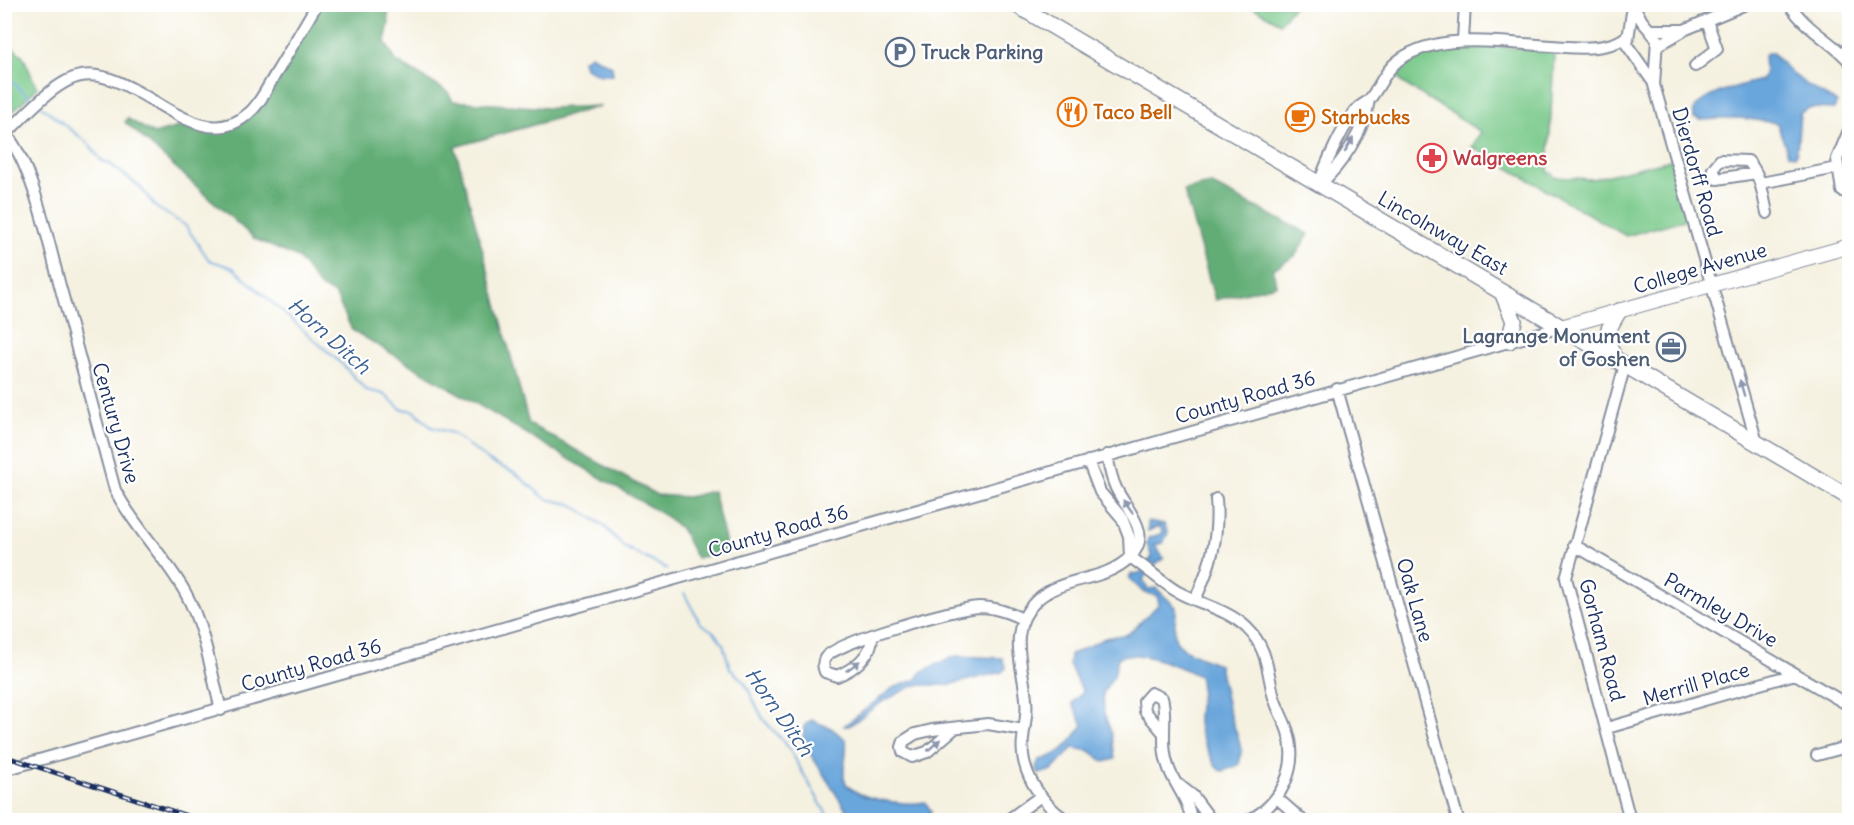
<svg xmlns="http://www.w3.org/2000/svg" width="1854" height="825" viewBox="0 0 1854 825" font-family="Delius,sans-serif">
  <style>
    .green { fill: #79c98a; stroke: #4a7c74; stroke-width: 1.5 }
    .forest { fill: #62ad76; stroke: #3e6e6a; stroke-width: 1.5 }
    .water { fill: #69a6db; stroke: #426a9c; stroke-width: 1.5 }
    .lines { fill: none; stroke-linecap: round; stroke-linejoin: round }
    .stream { stroke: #69a6db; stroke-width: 2 }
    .minor-casing { stroke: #88909f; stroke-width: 14 }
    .major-casing { stroke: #88909f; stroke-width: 16 }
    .highway-casing { stroke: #88909f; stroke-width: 18 }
    .minor { stroke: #fff; stroke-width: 10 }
    .major { stroke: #fff; stroke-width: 14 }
    .highway { stroke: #fff; stroke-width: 15 }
    .rail-casing { stroke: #1b2f5e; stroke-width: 4.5 }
    .rail { stroke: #fff; stroke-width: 2; stroke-dasharray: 7; stroke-linecap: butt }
    .oneway { fill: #8d97ae }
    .labels { text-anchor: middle; stroke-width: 4.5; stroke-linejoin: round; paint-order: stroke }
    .service-label { font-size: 20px; font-weight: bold; fill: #4e5e75; stroke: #fff; text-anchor: start }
    .food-label { font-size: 20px; font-weight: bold; fill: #c56008; stroke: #fff; text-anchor: start }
    .health-label { font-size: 20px; font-weight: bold; fill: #be3a42; stroke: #fff; text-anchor: start }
    .street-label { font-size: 20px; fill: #1b2f5e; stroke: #fff }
    .water-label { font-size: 21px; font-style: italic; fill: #3a5f90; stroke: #fff }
  </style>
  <rect width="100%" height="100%" fill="#fff"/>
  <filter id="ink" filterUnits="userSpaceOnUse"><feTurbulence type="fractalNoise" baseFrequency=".0167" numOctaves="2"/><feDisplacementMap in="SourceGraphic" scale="12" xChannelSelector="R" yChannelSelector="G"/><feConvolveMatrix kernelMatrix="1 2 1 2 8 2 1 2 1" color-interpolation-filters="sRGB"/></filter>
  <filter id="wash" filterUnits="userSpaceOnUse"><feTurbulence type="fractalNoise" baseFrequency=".008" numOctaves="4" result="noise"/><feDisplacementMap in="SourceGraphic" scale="24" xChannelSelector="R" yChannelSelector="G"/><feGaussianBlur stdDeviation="1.35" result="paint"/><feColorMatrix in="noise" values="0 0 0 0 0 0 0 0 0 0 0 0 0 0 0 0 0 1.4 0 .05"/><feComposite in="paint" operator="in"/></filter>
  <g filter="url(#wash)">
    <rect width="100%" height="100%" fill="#f5f1e0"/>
    <!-- green -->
    <path class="green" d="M1249,5H1295L1280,23Z
      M5,42L23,56L37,88L12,112L5,115Z
      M1465,44L1551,51L1554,54L1548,173H1552L1554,177L1592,179L1671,160L1687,219L1626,236L1472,147L1481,132L1401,82L1398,76C1403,50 1444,49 1465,44Z"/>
    <!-- forest -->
    <path class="forest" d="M317,4L387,5L389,23L385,42L396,61L448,92L453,101L549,108L601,106L455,147L529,424L657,495L688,497L713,491L727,548L721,553L696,558L682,530L667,517L352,330L335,294L320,287L298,258L255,239L125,122L127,118L154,134L192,123L212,127L249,114Z
      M1210,184L1309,234L1295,256L1273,269L1276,285L1215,300L1184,190Z"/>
    <!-- water -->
    <path class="water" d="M1767,53H1773C1791,76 1811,89 1837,102L1834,109L1809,108L1800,113L1797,152L1795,156L1788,154L1777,123L1740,118L1701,120L1694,118L1693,112C1698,95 1744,84 1761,80L1765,72L1764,56Z
      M590,55L612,66L613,75H600L585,68L583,60Z
      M1148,521L1164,524L1168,533L1163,543L1154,545L1164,558L1153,566L1143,579L1148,589L1156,588L1176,607C1177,616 1173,627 1175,637C1178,653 1207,657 1219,665L1228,708L1242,750L1239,765L1223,771L1219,770C1213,763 1198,732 1198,723C1197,707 1204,692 1199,676C1181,667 1135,647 1118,658L1114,676L1103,692L1104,713L1112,735L1115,759L1104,762L1090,751L1073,748L1052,770L1039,774L1036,767L1039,760C1062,756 1070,742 1083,725L1072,703L1083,692L1069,665L1070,655L1105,638L1128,634L1159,604L1157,596L1143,592L1129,578L1131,574L1140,573L1152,557L1147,544L1148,538L1163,533L1159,526L1148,531Z
      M955,656L1002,658L1006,668L1002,672L948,685H914L882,702L849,726H844L893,688L917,679L921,672Z
      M811,720L831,728L846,740C848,753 843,767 844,778C848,800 907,806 925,802L931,811L930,820H862L846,810L803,742L804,726Z"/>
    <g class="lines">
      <!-- stream -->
      <path class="stream" d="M4,75L34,101
        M41,106L89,144L101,160L110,164L139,186L157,208L185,225L209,260L233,268L344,366L366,390L384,394L401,409L415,411L431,427L452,433L489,461L515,473L546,499L571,504L603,525L624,547L667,569
        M684,593L700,623L714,632L723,644L730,668L745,683L763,719L788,747L830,820"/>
    </g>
  </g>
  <g filter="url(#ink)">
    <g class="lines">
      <!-- minor casing -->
      <g class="minor-casing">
        <path id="minor" d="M1633,4L1642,21L1657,39L1654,85L1757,443
          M1790,4C1804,29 1832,41 1850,62
          M1633,6L1627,45L1653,82
          M1652,30H1684L1746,4
          M1463,40L1465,4
          M1657,46L1683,31
          M1695,66L1717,49L1707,21
          M4,132C31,159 49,244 59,282C78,351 96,420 115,490C134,527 164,555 185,592C204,626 211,671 221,710
          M6,134C24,116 56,80 81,76C137,66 197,161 249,113C260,104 267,88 275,75C289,52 303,28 317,4
          M1756,173L1717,179L1713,169L1720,160L1748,161C1761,175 1763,195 1767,213
          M1761,183L1837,168
          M1319,185C1324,166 1345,122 1358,108C1361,105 1366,103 1369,100C1380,87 1385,70 1399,60C1462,14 1591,71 1628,35
          M1319,185C1341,166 1365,130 1369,100
          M1842,191L1837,159L1850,128
          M1625,365L1566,578L1630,820
          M1337,389L1458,820
          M1107,455C1109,466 1111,478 1116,488C1126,510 1154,533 1130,557
          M1088,461L1100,492L1122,518L1129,536L1130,557
          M1574,545L1850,706
          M1195,600C1211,565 1219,538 1216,499
          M872,635C873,655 854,669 837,676L825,672C823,667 822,663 825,658C835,642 956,608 979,607C995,607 1009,613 1023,619
          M1607,728L1795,674
          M954,729L927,752L912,757L903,752L902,747L904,741L915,734L932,730L988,724L1024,730
          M1162,731L1145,711L1144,701L1151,693L1162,698C1168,718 1159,744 1169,769C1176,787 1189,800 1191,820
          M1817,755L1850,746
          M4,770L1561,327
          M1179,785L1193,796L1211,820
          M1277,798L1302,820
          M1008,820L1041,796
          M1066,820C1041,803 1019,771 1023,739C1024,726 1028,713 1026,699C1023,663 1006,630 1037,600C1064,575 1104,583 1130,557C1147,568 1161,582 1178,592C1200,604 1229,610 1247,628C1267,647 1267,669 1273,694C1276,707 1284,719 1288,732C1299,768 1281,804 1249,820"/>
      </g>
      <!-- major casing -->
      <g class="major-casing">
        <path id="major" d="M1561,327L1850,246"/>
      </g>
      <!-- highway casing -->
      <g class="highway-casing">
        <path id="highway" d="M1015,4L1850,498
          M1502,292L1514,321L1509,341
          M1615,360C1604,336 1605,333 1619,311"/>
      </g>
      <!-- minor -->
      <use href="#minor" class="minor"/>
      <!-- major -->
      <use href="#major" class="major"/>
      <!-- highway -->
      <use href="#highway" class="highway"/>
      <!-- rail casing -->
      <g class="rail-casing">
        <path id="rail" d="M4,756L200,820"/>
      </g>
      <!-- rail -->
      <use href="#rail" class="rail"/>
    </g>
    <!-- one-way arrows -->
    <defs><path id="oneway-solid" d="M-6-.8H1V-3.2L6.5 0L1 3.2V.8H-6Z" transform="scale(1.5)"/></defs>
    <g class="oneway">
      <use href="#oneway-solid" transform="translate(1349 145) rotate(-60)"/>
      <use href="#oneway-solid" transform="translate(1742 388) rotate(-106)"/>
      <use href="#oneway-solid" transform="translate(1128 507) rotate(-126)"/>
      <use href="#oneway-solid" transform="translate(853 666) rotate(-36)"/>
      <use href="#oneway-solid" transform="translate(934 745) rotate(-42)"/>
    </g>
  </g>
  <!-- icons -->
  <defs>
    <g id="parking-ring" transform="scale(1.5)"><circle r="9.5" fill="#fff" stroke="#5c6f8a" stroke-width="1.5"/><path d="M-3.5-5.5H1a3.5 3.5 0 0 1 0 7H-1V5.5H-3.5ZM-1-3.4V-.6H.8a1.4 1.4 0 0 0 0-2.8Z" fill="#5c6f8a"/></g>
    <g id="restaurant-ring" transform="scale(1.5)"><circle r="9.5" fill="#fff" stroke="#e8710a" stroke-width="1.5"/><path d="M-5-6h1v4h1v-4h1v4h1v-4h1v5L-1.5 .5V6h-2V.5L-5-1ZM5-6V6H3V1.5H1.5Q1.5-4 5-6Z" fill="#e8710a"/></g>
    <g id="cafe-ring" transform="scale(1.5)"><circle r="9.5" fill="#fff" stroke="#e8710a" stroke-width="1.5"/><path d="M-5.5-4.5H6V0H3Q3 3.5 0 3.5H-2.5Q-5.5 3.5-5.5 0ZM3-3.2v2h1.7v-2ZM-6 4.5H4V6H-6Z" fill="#e8710a"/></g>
    <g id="pharmacy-ring" transform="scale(1.5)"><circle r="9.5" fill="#fff" stroke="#e0444e" stroke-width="1.5"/><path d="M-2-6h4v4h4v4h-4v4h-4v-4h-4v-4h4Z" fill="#e0444e"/></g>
    <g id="office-ring" transform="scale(1.5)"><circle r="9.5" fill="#fff" stroke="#5c6f8a" stroke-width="1.5"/><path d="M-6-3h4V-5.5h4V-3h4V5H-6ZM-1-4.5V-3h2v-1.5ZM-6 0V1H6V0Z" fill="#5c6f8a"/></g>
  </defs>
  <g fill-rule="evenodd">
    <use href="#parking-ring" x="900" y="52"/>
    <use href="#restaurant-ring" x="1072" y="112"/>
    <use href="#cafe-ring" x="1300" y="117"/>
    <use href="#pharmacy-ring" x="1432" y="158"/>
    <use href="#office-ring" x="1671" y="347"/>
  </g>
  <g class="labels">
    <!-- service labels -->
    <g class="service-label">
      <text x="921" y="59">Truck Parking</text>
      <text x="1650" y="343" text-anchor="end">Lagrange Monument<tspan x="1650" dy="23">of Goshen</tspan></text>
    </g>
    <!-- food labels -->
    <g class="food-label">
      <text x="1093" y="119">Taco Bell</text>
      <text x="1321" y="124">Starbucks</text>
    </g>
    <!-- health labels -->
    <g class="health-label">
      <text x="1453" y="165">Walgreens</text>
    </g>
    <!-- street labels -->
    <g class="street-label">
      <text transform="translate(1697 172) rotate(74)" y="7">Dierdorff Road</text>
      <text transform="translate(1443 233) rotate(30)" y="7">Lincolnway East</text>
      <text transform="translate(1700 268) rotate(-16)" y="7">College Avenue</text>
      <text transform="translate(1245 397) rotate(-16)" y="7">County Road 36</text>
      <text transform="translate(116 423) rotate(74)" y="7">Century Drive</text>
      <text transform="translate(778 531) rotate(-16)" y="7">County Road 36</text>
      <text transform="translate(1415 600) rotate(74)" y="7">Oak Lane</text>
      <text transform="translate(1721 610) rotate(30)" y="7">Parmley Drive</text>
      <text transform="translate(1602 640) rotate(75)" y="7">Gorham Road</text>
      <text transform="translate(311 665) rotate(-16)" y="7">County Road 36</text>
      <text transform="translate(1696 684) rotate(-16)" y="7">Merrill Place</text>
    </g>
    <!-- water labels -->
    <g class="water-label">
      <text transform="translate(329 336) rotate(42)" y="7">Horn Ditch</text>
      <text transform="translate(779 712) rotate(55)" y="7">Horn Ditch</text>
    </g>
  </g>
  <!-- margin -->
  <rect width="1854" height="825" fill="none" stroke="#fff" stroke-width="24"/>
</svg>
